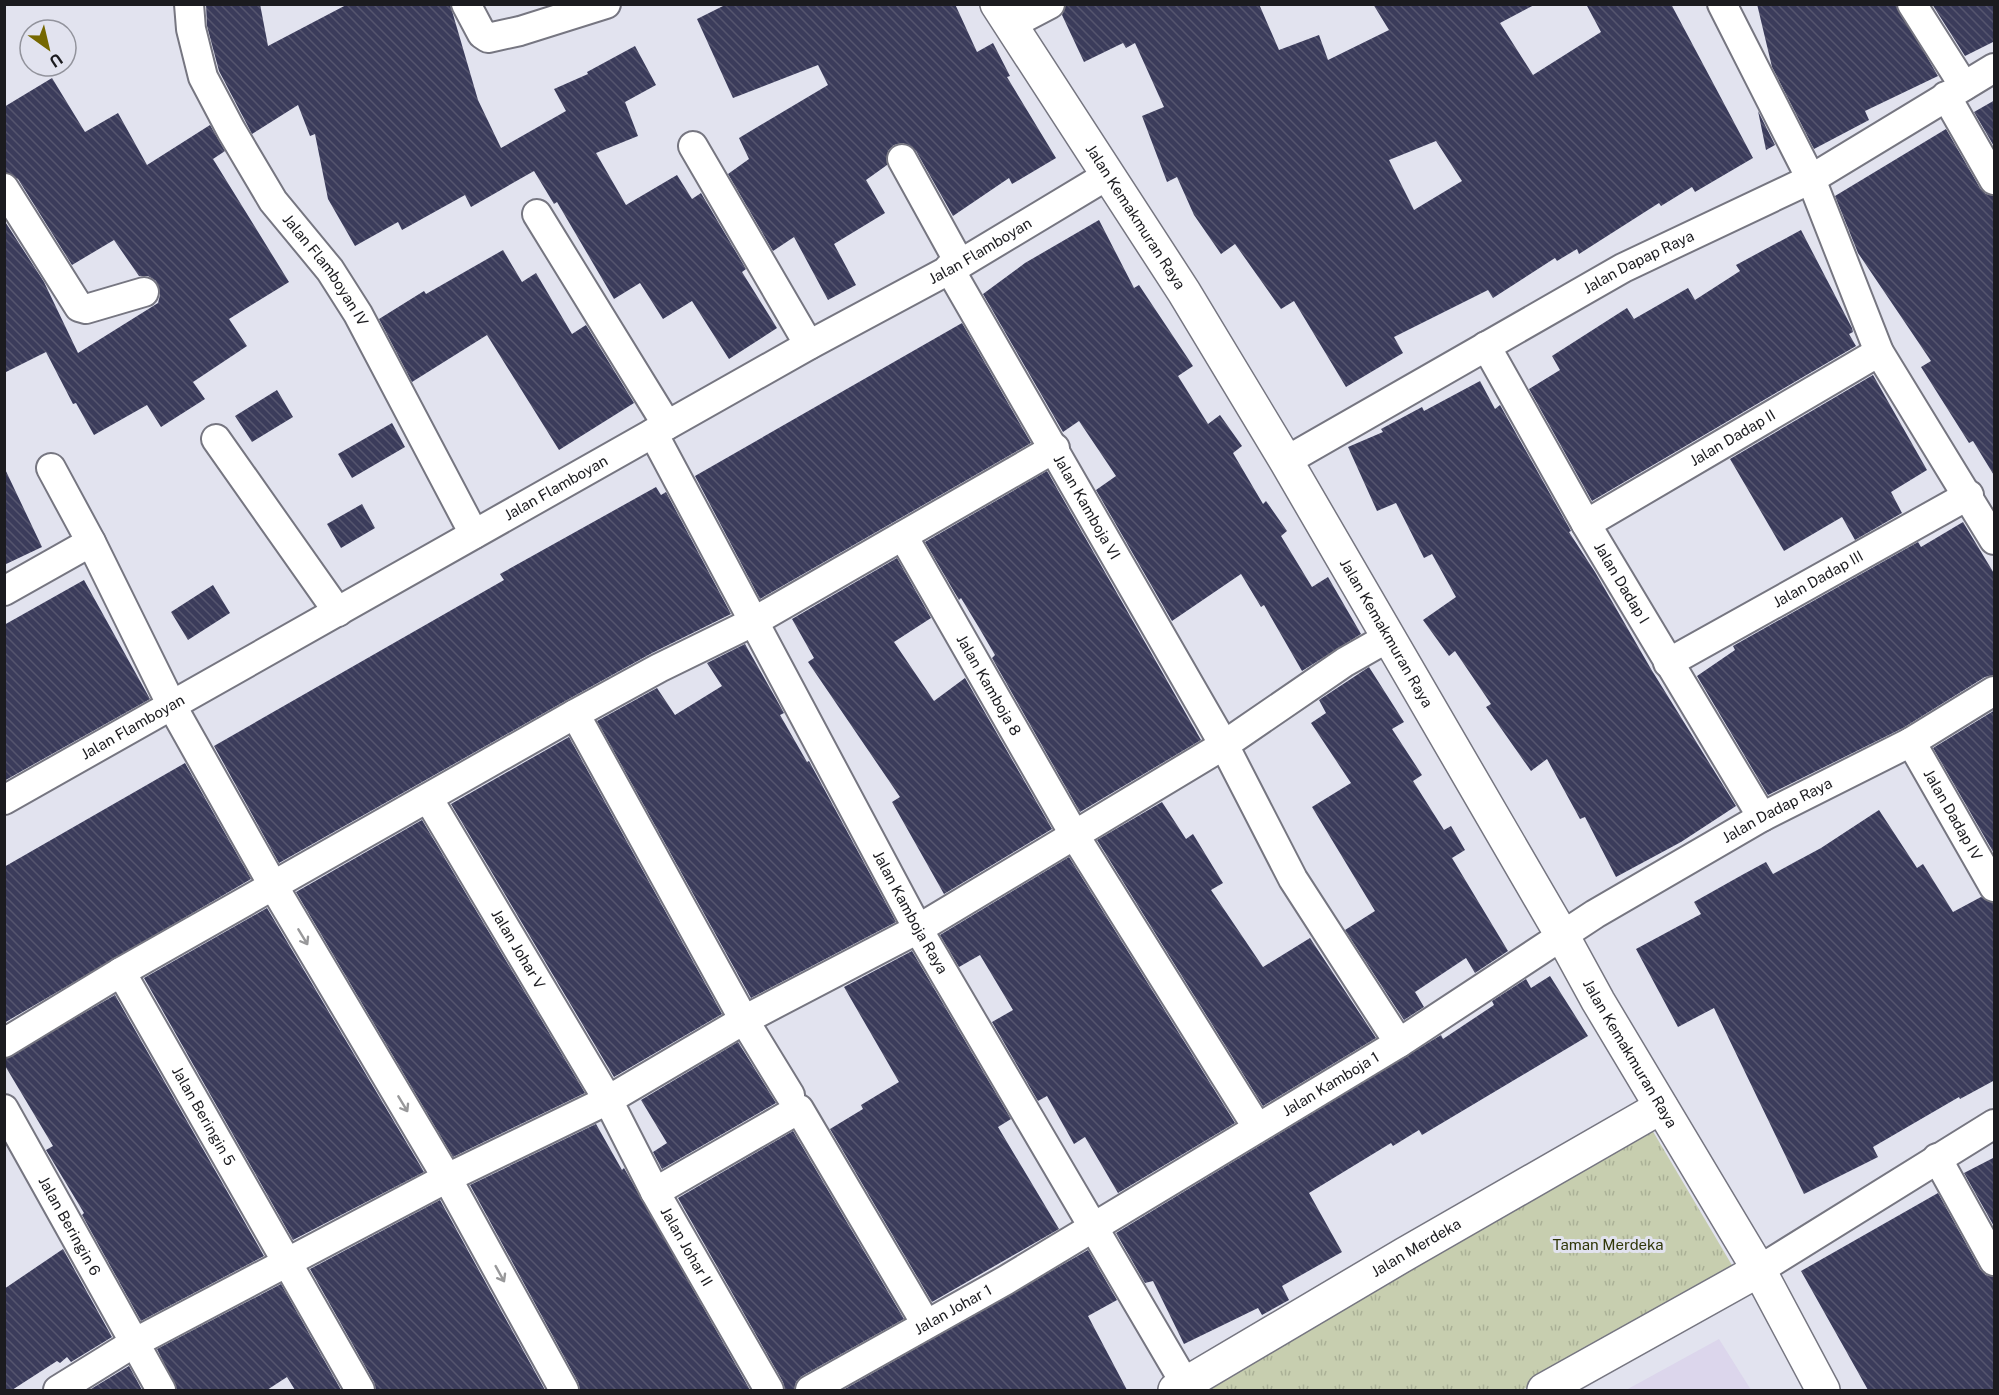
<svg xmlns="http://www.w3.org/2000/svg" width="1999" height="1395" viewBox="0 0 1999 1395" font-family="'Public Sans',sans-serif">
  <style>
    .commercial { fill: #dcd6ec }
    .park { fill: url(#park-tufts) }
    .building { fill: url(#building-back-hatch); fill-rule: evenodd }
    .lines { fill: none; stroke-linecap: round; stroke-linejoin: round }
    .street-casing { stroke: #767681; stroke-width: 32 }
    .secondary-casing { stroke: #767681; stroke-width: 36 }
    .street { stroke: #fff; stroke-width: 28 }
    .secondary { stroke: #fff; stroke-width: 33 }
    .oneway { stroke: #98989a }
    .labels { text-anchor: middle; stroke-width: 6; stroke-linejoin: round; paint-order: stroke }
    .street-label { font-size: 15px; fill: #1b1b1f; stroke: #e2e3ef }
    .park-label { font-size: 15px; fill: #303708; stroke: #e2e3ef }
  </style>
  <defs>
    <pattern id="park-tufts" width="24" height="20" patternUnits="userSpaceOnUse" patternTransform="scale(1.5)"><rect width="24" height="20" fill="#c7ceaf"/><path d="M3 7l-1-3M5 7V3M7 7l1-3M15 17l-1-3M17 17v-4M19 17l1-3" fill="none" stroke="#aab096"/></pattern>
    <pattern id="building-back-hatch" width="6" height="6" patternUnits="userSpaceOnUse" patternTransform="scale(1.5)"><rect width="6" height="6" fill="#3b3c5b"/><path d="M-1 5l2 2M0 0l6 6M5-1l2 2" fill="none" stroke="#55556e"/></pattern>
  </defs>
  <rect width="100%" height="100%" fill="#e2e3ef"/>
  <!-- commercial -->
  <path class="commercial" d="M1719,1339L1751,1390H1626Z"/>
  <!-- park -->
  <path class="park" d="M1648,1123L1736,1272L1522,1390H1187Z"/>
  <!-- building -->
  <path class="building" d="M206,4H260L268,46L348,4H450L478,100L501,148L566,111L554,89L588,74L587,72L635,46L656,85L625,102L638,136L596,153L626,205L677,175L692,199L701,193L746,269L742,272L777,328L729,359L692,301L663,319L640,283L614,299L557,202L554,204L534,171L471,207L465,195L402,230L398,222L355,246L328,199L315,134L310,136L298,105L252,134L219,71L207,26Z
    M727,4H955L977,52L993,43L1010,76L1007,77L1056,158L1012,184L1009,178L953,216L916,151L903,143L894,145L888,151L887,165L866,180L885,213L834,244L856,285L828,300L794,237L773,251L728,174L749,159L739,138L828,85L818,65L733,98L697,19Z
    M1066,4H1259L1279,50L1319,35L1328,60L1389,30L1373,4H1536L1500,23L1533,75L1601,32L1586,4H1671L1753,158L1695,192L1692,187L1661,206L1659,203L1579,254L1577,249L1557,261L1555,258L1493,298L1488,290L1394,337L1403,353L1346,387L1294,301L1281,309L1235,244L1221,254L1194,215L1177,177L1167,182L1142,116L1164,107L1135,43L1126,48L1123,43L1084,62L1062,15ZM1436,141L1462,181L1414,210L1389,160Z
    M1757,4H1896L1938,76L1865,111L1869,120L1814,149L1772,67Z
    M1932,4H1995V41L1965,56Z
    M52,78L85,132L118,113L147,165L210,125L225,151L213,159L289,282L229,319L247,346L193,382L205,399L161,427L147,405L94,435L76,403L73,404L46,352L4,373V220L44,282L78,353L158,303L160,295L156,281L148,276H139L114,240L72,265L18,179L4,172V107Z
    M1995,100V148L1974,112Z
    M1758,111L1775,145L1766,150Z
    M1946,129L1980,188L1986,194L1995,196V477L1973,441L1969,443L1921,367L1931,361L1858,253L1835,196Z
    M1099,220L1134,288L1139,285L1193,366L1178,376L1208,424L1220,415L1242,446L1233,453L1263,504L1266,501L1287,531L1281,536L1312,587L1328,577L1361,634L1302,671L1264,605L1261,607L1241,574L1172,621L1096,490L1116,476L1079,421L1063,432L983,294L1025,263Z
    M1801,230L1852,328L1853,332L1849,334L1856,346L1592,501L1529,389L1560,370L1552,356L1627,308L1634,319L1688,288L1695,300L1740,271L1736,265Z
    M503,250L522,282L536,273L572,334L586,325L634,403L559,450L487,335L412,382L379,319L424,291L426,294Z
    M962,323L1031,443L760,599L695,476Z
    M1873,375L1927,470L1891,492L1902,513L1855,540L1842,517L1784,551L1730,459Z
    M1480,381L1495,409L1500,405L1571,531L1569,532L1595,572L1651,669L1736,806L1681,842L1616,877L1585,817L1580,819L1547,759L1531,771L1486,707L1491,704L1455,651L1449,656L1423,620L1456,597L1432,554L1424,558L1396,503L1377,511L1348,447L1383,432L1381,429L1422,407L1424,411Z
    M277,390L293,417L252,442L235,416Z
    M392,423L405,447L352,478L338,454Z
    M4,467L42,547L4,565Z
    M1047,471L1201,740L1080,812L992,658L995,655L978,626L961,598L959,600L925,542Z
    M656,487L661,495L666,492L731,614L652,653L567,700L279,863L214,746L504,580L500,574Z
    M362,504L375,528L341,548L327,524Z
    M1963,522L1995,575V675L1985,677L1903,728L1768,795L1697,676L1735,650L1733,646L1918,542L1921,547Z
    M897,558L931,618L894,642L934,701L965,678L1052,829L944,894L892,802L900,797L808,662L814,658L792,619Z
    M84,580L150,699L4,781V625Z
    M213,585L230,613L188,640L171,612Z
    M745,644L784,713L780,715L807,762L809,761L896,922L751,998L597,721L657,688L675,715L722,686L707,663Z
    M1369,667L1404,722L1392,729L1422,775L1413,781L1444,830L1451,826L1465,850L1452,858L1508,951L1475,973L1466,958L1415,992L1424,1007L1404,1020L1345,930L1375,911L1312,807L1351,783L1311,723L1326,713L1319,700Z
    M1995,710V855L1933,748Z
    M569,737L722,1014L614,1077L451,804Z
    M185,763L251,879L4,1023V867Z
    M1162,802L1186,839L1193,834L1223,883L1211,890L1263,967L1310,938L1376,1038L1263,1106L1097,840Z
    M1879,810L1917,868L1923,864L1953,912L1981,897L1995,903V1080L1960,1099L1959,1097L1873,1147L1878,1157L1804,1194L1714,1008L1678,1027L1636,949L1701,914L1694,902L1742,875L1766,862L1773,874L1821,848Z
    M422,820L585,1093L453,1157L296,892Z
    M1069,857L1235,1123L1118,1193L1085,1137L1074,1144L1047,1096L1038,1101L992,1022L1013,1010L980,955L959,967L940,935Z
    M267,908L424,1172L293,1240L144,978Z
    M912,951L1011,1119L998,1127L1059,1229L932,1302L830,1129L863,1109L861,1105L899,1082L844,987Z
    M1550,976L1588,1036L1422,1135L1419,1130L1393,1146L1391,1143L1309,1193L1342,1252L1282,1286L1289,1300L1262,1315L1258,1308L1184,1344L1153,1281L1145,1283L1116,1233L1441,1035L1443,1039L1494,1005L1492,1001L1526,979L1531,988Z
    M115,995L264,1256L141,1321L82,1215L84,1213L46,1150L53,1146L4,1064V1059Z
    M738,1042L776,1103L662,1169L653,1152L667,1143L641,1100Z
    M596,1124L622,1170L624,1168L750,1390H580L578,1382L470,1185Z
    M793,1131L904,1319L802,1376L796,1382L794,1390H785L783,1382L678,1198Z
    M1995,1157V1228L1964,1173Z
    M1938,1193L1980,1269L1986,1275L1995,1277V1390H1868L1801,1271Z
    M440,1200L545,1390H376L374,1382L310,1269Z
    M63,1249L112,1337L71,1362L67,1357L60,1363L57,1361L12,1390H4V1289Z
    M1088,1250L1117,1300L1088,1316L1127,1390H843Z
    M281,1284L341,1390H295L287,1377L267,1390H177L157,1349Z
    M129,1366L142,1390L91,1389Z"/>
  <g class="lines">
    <!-- street casing -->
    <g class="street-casing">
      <g id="street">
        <path id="s1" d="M189,4L191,29L203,77L231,130L273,201L330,270L358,314L474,534"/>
        <path d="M466,4L482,34L488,38L520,31L606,4"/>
        <path d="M1722,4L1811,179L1879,352L1994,540"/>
        <path d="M1912,4L1964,86"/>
        <path d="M1010,25L1050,4"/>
        <path d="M1946,96L1994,180"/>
        <path d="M693,146L809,345"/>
        <path d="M902,159L960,264"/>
        <path d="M4,188L79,307L86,309L144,292"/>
        <path d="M537,214L667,425"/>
        <path id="s2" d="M949,268L1224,745L1293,879L1399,1043"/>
        <path id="s3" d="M1486,346L1586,524L1762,817"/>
        <path id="s4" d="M653,433L918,929L1189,1390"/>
        <path d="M216,439L338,612"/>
        <path id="s5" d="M1286,461L1623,268L1811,179L1994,68"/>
        <path d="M51,468L91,542L172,706L274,887L447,1178L564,1390"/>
        <path id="s6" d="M1586,524L1879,352"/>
        <path id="s7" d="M903,536L1075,836L1257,1127"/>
        <path d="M4,591L91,542"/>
        <path id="s8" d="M1668,663L1969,495"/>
        <path d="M575,714L744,1020L790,1095"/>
        <path id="s9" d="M1911,742L1994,887"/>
        <path id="s10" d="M428,798L608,1100L655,1192L769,1390"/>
        <path id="s11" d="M4,800L809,345L960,264L1108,175"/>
        <path id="s12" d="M121,972L360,1390"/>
        <path d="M4,1043L121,972L575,714L659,668L753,622L1055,448"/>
        <path id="s13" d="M4,1109L161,1390"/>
        <path d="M1937,1158L1994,1261"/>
        <path d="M655,1192L799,1109L926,1324"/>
        <path d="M1759,1270L1994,1124"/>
        <path d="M58,1390L134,1343L447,1178L608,1100L744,1020L918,929L1224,745L1345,662L1389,637"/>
        <path id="s14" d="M810,1390L1006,1280L1399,1043L1595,914L1762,817L1911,742L1994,691"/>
      </g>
    </g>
    <!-- secondary casing -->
    <g class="secondary-casing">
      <g id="secondary">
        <path id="s15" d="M997,4L1184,292L1286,461L1563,937L1598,1001L1759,1270L1823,1390"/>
        <path id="s16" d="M1175,1390L1405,1254L1661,1107"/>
        <path d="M1544,1390L1759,1270"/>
      </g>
    </g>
    <!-- street -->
    <use href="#street" class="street"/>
    <!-- secondary -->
    <use href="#secondary" class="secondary"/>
  </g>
  <!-- one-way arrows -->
  <defs><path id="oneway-shaft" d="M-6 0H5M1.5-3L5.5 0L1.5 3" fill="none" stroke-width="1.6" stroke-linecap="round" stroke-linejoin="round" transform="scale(1.5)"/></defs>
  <g class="oneway">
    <use href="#oneway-shaft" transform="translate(303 937) rotate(59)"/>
    <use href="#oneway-shaft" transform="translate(403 1104) rotate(59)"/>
    <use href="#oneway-shaft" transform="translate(500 1274) rotate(61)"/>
  </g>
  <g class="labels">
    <!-- street labels -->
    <g class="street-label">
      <text dy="5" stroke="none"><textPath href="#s15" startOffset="254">Jalan Kemakmuran Raya</textPath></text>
      <text dy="5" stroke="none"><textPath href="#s11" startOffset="1120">Jalan Flamboyan</textPath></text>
      <text dy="5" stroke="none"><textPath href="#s5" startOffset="405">Jalan Dapap Raya</textPath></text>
      <text dy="5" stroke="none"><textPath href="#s1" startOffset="304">Jalan Flamboyan IV</textPath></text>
      <text dy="5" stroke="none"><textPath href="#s6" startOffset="170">Jalan Dadap II</textPath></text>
      <text dy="5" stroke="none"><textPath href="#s11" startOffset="634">Jalan Flamboyan</textPath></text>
      <text dy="5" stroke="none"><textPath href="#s2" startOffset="276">Jalan Kamboja VI</textPath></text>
      <text dy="5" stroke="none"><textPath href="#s8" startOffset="172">Jalan Dadap III</textPath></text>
      <text dy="5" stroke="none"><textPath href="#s3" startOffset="273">Jalan Dadap I</textPath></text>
      <text dy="5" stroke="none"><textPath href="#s15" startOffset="740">Jalan Kemakmuran Raya</textPath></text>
      <text dy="5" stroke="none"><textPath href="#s7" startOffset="172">Jalan Kamboja 8</textPath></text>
      <text dy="5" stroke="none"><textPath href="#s11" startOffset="148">Jalan Flamboyan</textPath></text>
      <text dy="5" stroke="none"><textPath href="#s14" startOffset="1128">Jalan Dadap Raya</textPath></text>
      <text dy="5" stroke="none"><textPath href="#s9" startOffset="84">Jalan Dadap IV</textPath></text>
      <text dy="5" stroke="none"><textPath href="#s4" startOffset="544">Jalan Kamboja Raya</textPath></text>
      <text dy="5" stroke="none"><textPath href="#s10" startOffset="176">Jalan Johar V</textPath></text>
      <text dy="5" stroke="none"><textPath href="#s15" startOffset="1226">Jalan Kemakmuran Raya</textPath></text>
      <text dy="5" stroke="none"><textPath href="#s14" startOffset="604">Jalan Kamboja 1</textPath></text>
      <text dy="5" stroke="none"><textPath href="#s12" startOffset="166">Jalan Beringin 5</textPath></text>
      <text dy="5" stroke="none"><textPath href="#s13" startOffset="134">Jalan Beringin 6</textPath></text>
      <text dy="5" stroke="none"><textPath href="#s10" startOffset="518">Jalan Johar II</textPath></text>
      <text dy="5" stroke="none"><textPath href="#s16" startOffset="280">Jalan Merdeka</textPath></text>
      <text dy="5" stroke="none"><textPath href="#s14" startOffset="164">Jalan Johar 1</textPath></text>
    </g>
    <!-- park labels -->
    <g class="park-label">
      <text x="1608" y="1250">Taman Merdeka</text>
    </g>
  </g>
  <!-- border -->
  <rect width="1999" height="1395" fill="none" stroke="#1b1b1f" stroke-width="12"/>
  <!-- north arrow -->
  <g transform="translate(48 48) rotate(146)"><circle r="28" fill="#e2e3ef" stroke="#92939c" stroke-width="1.5"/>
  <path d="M0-4.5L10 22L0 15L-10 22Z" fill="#766800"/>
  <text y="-9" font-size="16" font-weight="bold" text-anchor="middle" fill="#1b1b1f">U</text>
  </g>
</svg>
